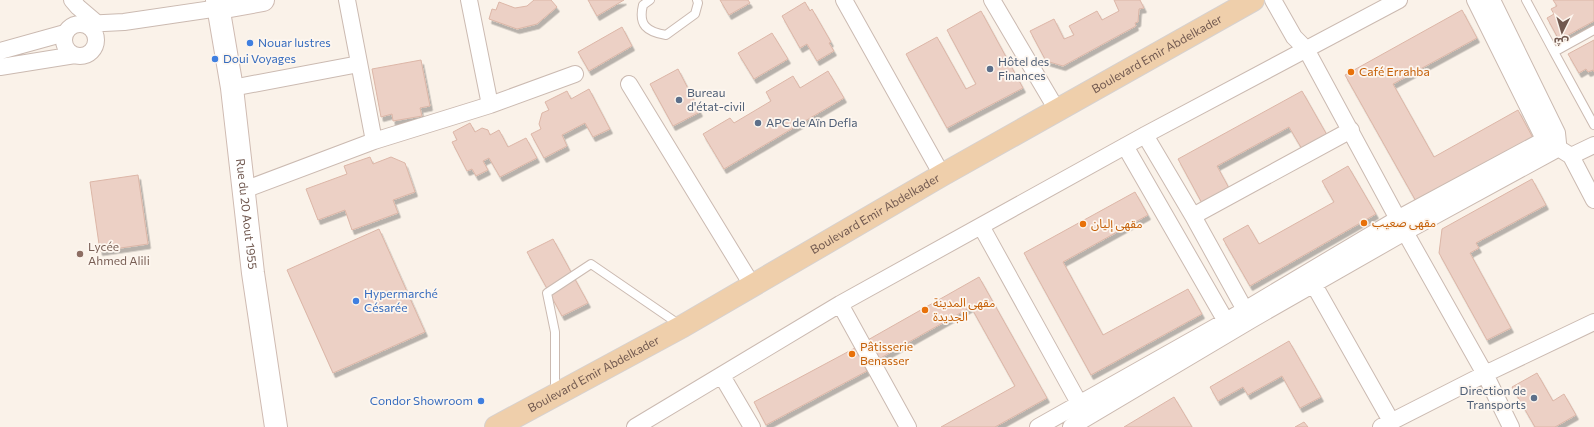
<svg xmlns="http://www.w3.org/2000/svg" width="1594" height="427" viewBox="0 0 1594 427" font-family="Commissioner,'Noto Sans Arabic',sans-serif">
<defs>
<filter id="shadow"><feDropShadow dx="2.5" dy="4.5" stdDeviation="0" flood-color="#0004"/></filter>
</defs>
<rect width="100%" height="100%" fill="#faf2e9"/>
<!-- building -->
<path fill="#ecd0c5" stroke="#dcb6a7" filter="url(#shadow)" d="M534 0H551L557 7 537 24 517 29 489 19 492 9 496 10 499 2 515 8 527 6Z
M588 0H624L597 16Z
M720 0H748L750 3 729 15Z
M1114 0H1140L1144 8 1139 9 1138 22 1135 23 1136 26 1063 66 1046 61 1030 31 1054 19 1064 39 1074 35 1069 26 1097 11 1102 20 1119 11Z
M1553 0H1594V21L1559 40 1547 18 1554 14 1551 9 1557 6Z
M805 2 810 11 812 9 831 42 829 43 834 51 817 61 807 44 800 48 782 16Z
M1462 10 1477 38 1393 84 1434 157 1518 110 1533 138 1417 203 1345 75Z
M981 11 1023 88 947 128 906 54 937 37 966 89 976 84 947 30Z
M622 27 632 46 589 71 578 52Z
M772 33 788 59 754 79 738 53Z
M1594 40V72L1593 70 1588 72 1586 69 1579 73 1568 54Z
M421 60 430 106 420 108 422 116 393 121 392 114 381 117 372 69Z
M678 69 700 112 673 126 650 84Z
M828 71 844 98 724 169 703 134 730 118 734 123 771 101 766 92 793 76 800 88Z
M589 89 610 129 593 137 585 123 562 135 567 146 544 158 531 134 541 129 539 124 542 113 549 110 545 102 567 91 571 99Z
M1302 91 1327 135 1302 149 1289 127 1217 166 1230 190 1203 205 1178 159Z
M470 123 475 132 482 128 488 130 490 135 499 130 508 147 526 138 537 158 500 177 489 158 483 161 488 170 476 176 472 169 467 171 452 142 457 140 453 132Z
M370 157 373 164 391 157 405 163 415 192 393 200 398 213 352 230 345 210 318 220 306 189 347 174 344 166Z
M1348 166 1376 214 1250 286 1223 239 1248 225 1259 244 1334 202 1322 181Z
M138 175 148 244 100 251 90 182Z
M1532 179 1546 205 1476 243 1479 248 1470 253 1511 328 1487 340 1439 253 1442 229Z
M1135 192 1148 215 1063 262 1103 335 1188 289 1202 314 1091 375 1024 253Z
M379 229 425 332 333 373 287 270Z
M553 239 588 303 562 316 527 252Z
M979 277 1047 398 995 427H941L1015 386 971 307 877 360 866 341Z
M1289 341 1321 397 1300 408 1282 376 1248 395 1243 387 1218 401 1210 387Z
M855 348 867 371 766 425 754 402Z
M1537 373 1553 401 1564 394 1576 415 1555 427H1535L1512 387Z
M1174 397 1192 427H1124Z
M1304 422 1308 427H1295Z"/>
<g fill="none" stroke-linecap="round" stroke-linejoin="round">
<!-- lane casing -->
<g stroke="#cbbab1" stroke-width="10">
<path id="lane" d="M650 0 643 5C638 25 647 32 666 35L695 14 698 3 697 0
M1526 0 1554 52
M1594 30 1554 52 1594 125
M555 392V332L547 293 591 264 680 325"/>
</g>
<!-- street casing -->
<g stroke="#cbbab1" stroke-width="18">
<path id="street" d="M72 0 78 7 98 24
M347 0 374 141
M469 0 490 105
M844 0 942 175
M992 0 1057 110
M1273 0 1294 37 1306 49 1405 232 1485 374 1511 427
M1475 0 1544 139 1571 156 1594 200
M1492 0 1557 133 1558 143
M64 40a16 16 0 1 1 32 0a16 16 0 1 1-32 0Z
M84 24 124 22 219 8
M0 51 65 33
M0 67 75 55
M629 84 752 285
M232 88 359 64
M1145 135 1193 216 1250 319
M1125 146 1231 330
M1571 156 1594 145
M244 190 374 141 490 105 575 74
M1193 216 1351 130
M981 226 1084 412
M1314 285 1391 421
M840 304 908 427
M722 376 752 427
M635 427 840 304 1145 135 1399 0
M1038 427 1226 321 1399 218 1557 133
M1071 427 1251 320 1405 232 1559 148
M1381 427 1485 374 1594 322"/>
</g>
<!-- secondary casing -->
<g stroke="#cfbbb2" stroke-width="24">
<g id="secondary">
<path id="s1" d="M217 0 232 88 253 273 276 427"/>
<path d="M219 8 263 0"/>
</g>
</g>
<!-- primary casing -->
<g stroke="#d7d1ce" stroke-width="24">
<g id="primary">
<path id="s2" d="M496 427 683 326 942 175 1253 0"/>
</g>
</g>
<!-- lane -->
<use href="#lane" stroke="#fff" stroke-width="8"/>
<!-- street -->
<use href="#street" stroke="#fff" stroke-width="16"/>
<!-- secondary -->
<use href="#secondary" stroke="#fff" stroke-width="22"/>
<!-- primary -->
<use href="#primary" stroke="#efcfab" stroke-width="22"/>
</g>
<!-- markers -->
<g fill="#3f7fe0" stroke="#fdf6ef" stroke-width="1.5">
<circle cx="250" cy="43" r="4"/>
<circle cx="215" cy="59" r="4"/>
<circle cx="356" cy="301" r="4"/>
<circle cx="481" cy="401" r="4"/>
</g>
<g fill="#5c6f8a" stroke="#fdf6ef" stroke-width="1.5">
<circle cx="990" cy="69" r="4"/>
<circle cx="679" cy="100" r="4"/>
<circle cx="758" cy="123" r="4"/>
<circle cx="1534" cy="398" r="4"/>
</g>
<g fill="#e8710a" stroke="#fdf6ef" stroke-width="1.5">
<circle cx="1351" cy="72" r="4"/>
<circle cx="1364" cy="223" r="4"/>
<circle cx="1083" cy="224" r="4"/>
<circle cx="925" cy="310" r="4"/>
<circle cx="852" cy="354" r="4"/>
</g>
<circle fill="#8d6e63" stroke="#fdf6ef" stroke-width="1.5" cx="80" cy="254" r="4"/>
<g text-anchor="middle" stroke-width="3.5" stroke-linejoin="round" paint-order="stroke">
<!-- shop labels -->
<g font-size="12" fill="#366cbe" stroke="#fdf6ef" text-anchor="start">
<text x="258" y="47">Nouar lustres</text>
<text x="223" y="63">Doui Voyages</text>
<text x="364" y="298">Hypermarché<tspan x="364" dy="14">Césarée</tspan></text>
<text x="473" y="405" text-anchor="end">Condor Showroom</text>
</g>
<!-- street labels -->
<g font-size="12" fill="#715950" stroke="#fdf6ef">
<text dy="4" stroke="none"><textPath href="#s2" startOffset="759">Boulevard Emir Abdelkader</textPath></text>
<text dy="4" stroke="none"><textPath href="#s1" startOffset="216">Rue du 20 Aout 1955</textPath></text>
<text dy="4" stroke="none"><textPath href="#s2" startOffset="435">Boulevard Emir Abdelkader</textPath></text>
<text dy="4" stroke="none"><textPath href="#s2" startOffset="111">Boulevard Emir Abdelkader</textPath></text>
</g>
<!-- service labels -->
<g font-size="12" fill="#4e5e75" stroke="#fdf6ef" text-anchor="start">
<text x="998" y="66">Hôtel des<tspan x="998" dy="14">Finances</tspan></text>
<text x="687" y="97">Bureau<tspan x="687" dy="14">d'état-civil</tspan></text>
<text x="766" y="127">APC de Aïn Defla</text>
<text x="1526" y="395" text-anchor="end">Direction de<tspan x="1526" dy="14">Transports</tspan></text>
</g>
<!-- food labels -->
<g font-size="12" fill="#c56008" stroke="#fdf6ef" text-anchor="start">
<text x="1359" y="76">Café Errahba</text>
<text x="1372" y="227">مقهى صعيب</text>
<text x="1091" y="228">مقهى إليان</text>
<text x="933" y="307">مقهى المدينة<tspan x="933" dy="14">الجديدة</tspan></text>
<text x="860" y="351">Pâtisserie<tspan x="860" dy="14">Benasser</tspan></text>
</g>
<!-- education labels -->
<g font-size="12" fill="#785e54" stroke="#fdf6ef" text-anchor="start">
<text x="88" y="251">Lycée<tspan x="88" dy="14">Ahmed Alili</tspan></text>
</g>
</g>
<!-- north arrow -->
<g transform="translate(1562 32) rotate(185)" stroke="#fdf6ef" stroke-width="3" paint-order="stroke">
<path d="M0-3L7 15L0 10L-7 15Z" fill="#715950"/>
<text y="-6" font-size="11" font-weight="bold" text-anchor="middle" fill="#715950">ش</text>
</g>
</svg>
